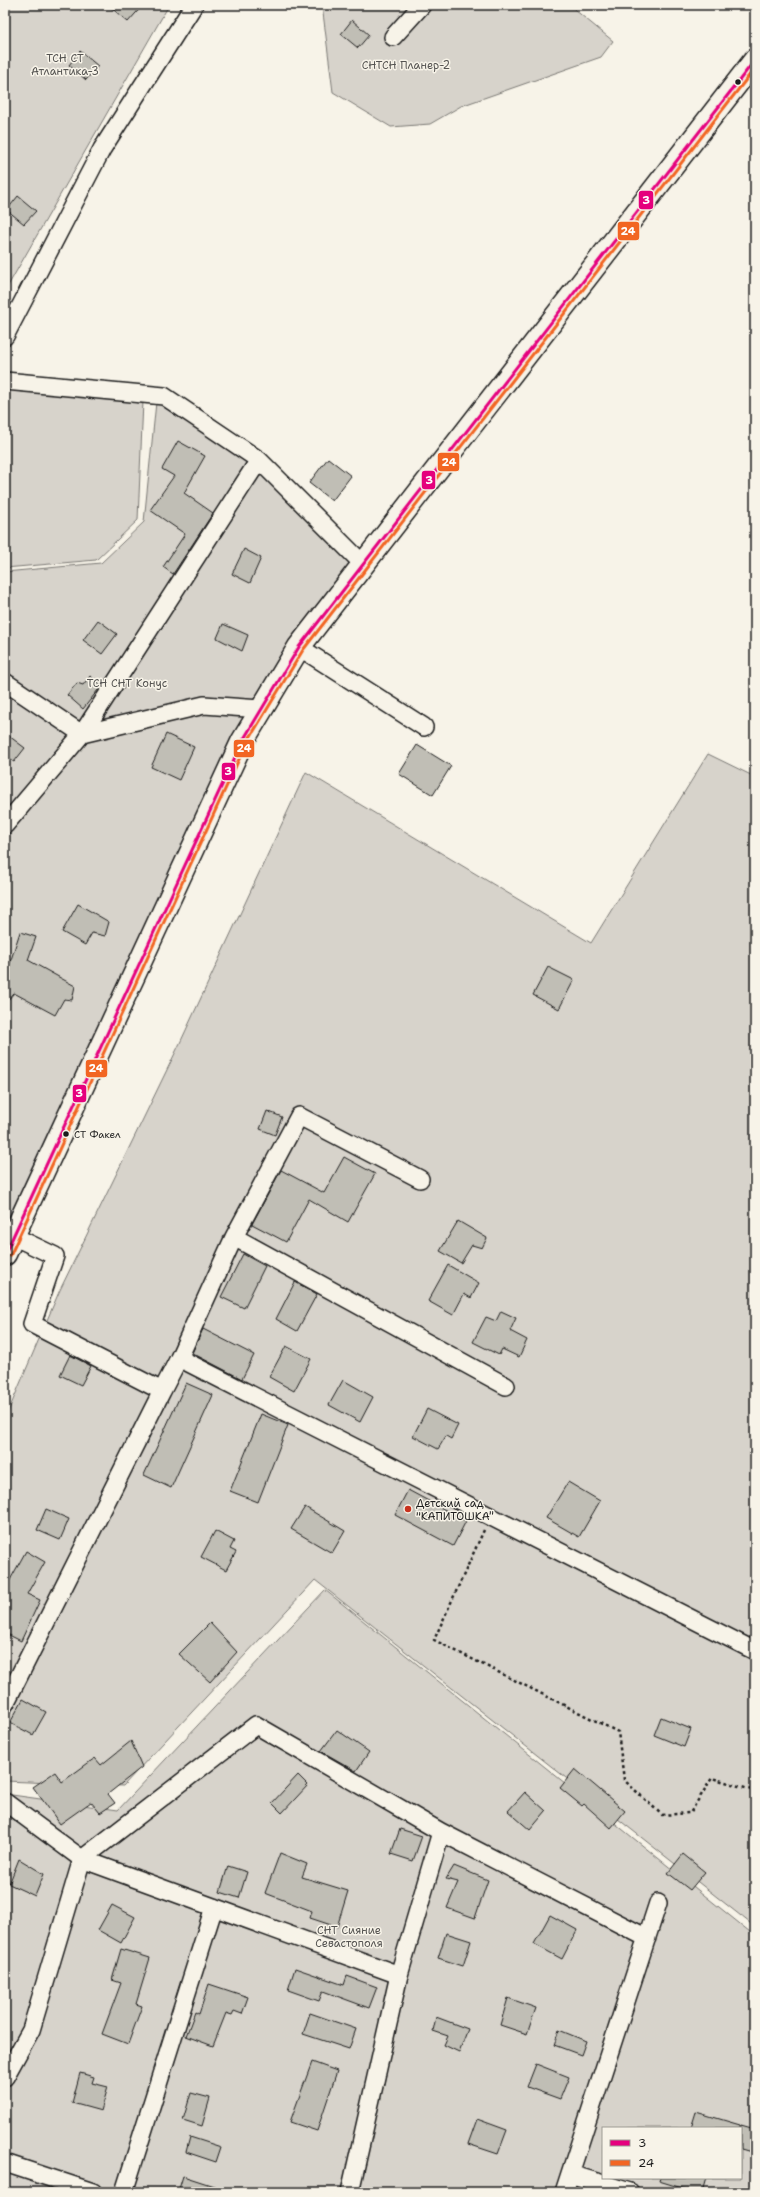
<svg xmlns="http://www.w3.org/2000/svg" width="760" height="2197" viewBox="0 0 760 2197" font-family="'Shantell Sans',sans-serif">
<rect width="100%" height="100%" fill="#f7f3e8"/>
<filter id="ink" filterUnits="userSpaceOnUse"><feTurbulence type="fractalNoise" baseFrequency=".025" numOctaves="2"/><feDisplacementMap in="SourceGraphic" scale="8" xChannelSelector="R" yChannelSelector="G"/><feConvolveMatrix kernelMatrix="1 2 1 2 8 2 1 2 1" color-interpolation-filters="sRGB"/></filter>
<g filter="url(#ink)">
<!-- green -->
<path fill="#d7d3cb" stroke="#7a7874" fill-rule="evenodd" d="M5 5H169L5 291Z
M322 5H569L613 41 601 57 461 106 430 124 391 127 333 92Z
M5 383 143 401 138 520 96 560 5 568Z
M156 402 262 470 355 566 293 641 10 1224 5 1218V572L101 563 144 522Z
M708 754 755 777V1927L315 1580 123 1786 5 1781V1419L59 1292 180 1043 306 772 591 943Z
M325 1590 755 1936V2192H5V1794L118 1810ZM603 2128H741V2178H603Z"/>
<!-- building -->
<path fill="#c0beb5" stroke="#1c1c1c" d="M108 5H143L128 22Z
M352 20 369 35 358 48 341 34Z
M80 51 98 66 86 80 69 65Z
M18 196 36 211 24 224 7 210Z
M178 441 205 456 184 493 213 513 173 574 163 567 185 534 150 510 174 476 162 469Z
M328 458 351 476 332 501 309 483Z
M244 549 261 558 250 583 232 574Z
M98 620 117 634 102 654 83 640Z
M223 624 248 635 242 651 217 638Z
M90 676 102 685 83 709 67 695 77 683 83 685Z
M5 733 25 748 14 762 5 756Z
M166 734 194 747 179 780 151 767Z
M417 745 451 766 433 795 399 774Z
M78 904 109 922 105 936 92 933 85 945 62 932Z
M20 932 36 937 28 960 75 986 72 1000 64 999 55 1015 14 993 5 1003V978Z
M548 967 574 980 559 1009 533 995Z
M267 1111 282 1117 275 1135 260 1129Z
M344 1157 375 1174 348 1222 309 1199 286 1242 252 1224 281 1170 324 1193Z
M458 1221 487 1238 482 1248 472 1245 461 1263 440 1251Z
M243 1254 265 1266 244 1308 221 1297Z
M448 1265 479 1283 471 1298 464 1294 453 1315 428 1301Z
M295 1282 317 1294 297 1331 276 1319Z
M501 1311 516 1318 510 1331 527 1340 519 1357 502 1349 499 1355 473 1342 486 1317 496 1321Z
M203 1329 254 1355 242 1379 192 1353Z
M286 1346 311 1359 294 1391 269 1377Z
M70 1355 91 1366 81 1385 60 1375Z
M343 1380 373 1397 360 1422 329 1405Z
M186 1383 213 1395 171 1488 144 1475Z
M427 1409 458 1425 451 1439 446 1436 438 1449 413 1436Z
M261 1414 288 1425 258 1502 230 1491Z
M568 1482 600 1501 579 1537 546 1518Z
M408 1490 466 1521 453 1546 395 1515Z
M305 1507 345 1531 332 1553 291 1529Z
M46 1509 69 1519 60 1540 37 1530Z
M215 1531 234 1541 230 1549 236 1552 226 1570 201 1557Z
M26 1551 45 1562 27 1594 40 1600 21 1641 5 1633V1589Z
M210 1623 237 1652 210 1682 179 1654Z
M23 1699 46 1712 33 1735 10 1723Z
M661 1717 691 1729 684 1747 654 1735Z
M337 1730 369 1752 356 1771 321 1751Z
M131 1741 142 1767 108 1794 115 1803 100 1813 91 1802 60 1824 33 1787 55 1772 62 1782 95 1758 101 1765Z
M575 1769 625 1811 611 1828 584 1804 582 1806 560 1788Z
M298 1775 308 1785 282 1813 272 1803Z
M525 1792 546 1811 530 1830 508 1811Z
M400 1829 422 1836 413 1861 391 1854Z
M280 1853 307 1864 302 1877 348 1891 337 1927 310 1918 312 1911 265 1893Z
M683 1854 705 1872 690 1890 668 1873Z
M19 1859 44 1874 35 1896 9 1884Z
M228 1866 247 1872 239 1898 220 1892Z
M454 1866 488 1880 475 1918 447 1908 458 1882 446 1879Z
M112 1905 135 1917 121 1943 98 1930Z
M550 1915 577 1930 562 1959 534 1944Z
M446 1933 471 1941 463 1966 438 1958Z
M121 1949 150 1958 136 2004 142 2006 128 2044 102 2034 121 1983 112 1980Z
M295 1968 344 1985 347 1976 377 1987 369 2008 323 1991 319 2001 288 1990Z
M209 1984 248 1997 242 2014 234 2011 232 2015 226 2013 213 2046 186 2036 195 2012 199 2014Z
M508 1998 536 2008 527 2034 500 2025Z
M310 2013 356 2029 349 2049 303 2034Z
M436 2017 468 2029 459 2052 444 2045 448 2036 433 2031Z
M559 2030 586 2041 581 2055 554 2045Z
M312 2062 337 2071 317 2131 290 2122Z
M536 2064 569 2077 560 2099 527 2087Z
M80 2073 94 2077 92 2083 108 2087 101 2111 72 2103Z
M191 2093 210 2098 202 2126 183 2120Z
M696 2112 740 2125V2128H691Z
M477 2119 507 2130 498 2154 468 2144Z
M741 2125 755 2129V2153L741 2149Z
M190 2137 221 2147 216 2162 186 2152Z
M183 2176 223 2189V2192H178Z
M660 2178H706L702 2192H695L659 2181Z"/>
<g fill="none" stroke-linecap="round" stroke-linejoin="round">
<!-- minor casing -->
<g stroke="#1c1c1c" stroke-width="20">
<path id="minor" d="M393 37 422 5
M5 336 102 149 194 5
M5 381 164 396 259 460 363 564
M299 647 424 727
M5 682 82 734 259 460
M5 825 82 734 204 705 261 709
M5 1229 13 1236 55 1256 32 1324 162 1391 179 1358 755 1651
M234 1237 299 1116 420 1179
M179 1358 234 1237 506 1386
M5 1704 162 1391
M5 1802 82 1859 399 1975 441 1832 256 1725 82 1859 31 2030 5 2077
M441 1832 647 1938
M5 2163 93 2192
M570 2174 630 2192
M124 2192 214 1907
M350 2192 399 1975
M564 2192 658 1903"/>
</g>
<!-- major casing -->
<g stroke="#1c1c1c" stroke-width="25">
<path id="major" d="M5 1254 242 742 299 647 755 60"/>
</g>
<!-- path -->
<path stroke="#1c1c1c" stroke-width="2.5" stroke-dasharray="3 3" stroke-linecap="butt" d="M484 1530 434 1640 618 1732 624 1780 662 1815 690 1813 712 1778 755 1791"/>
<!-- minor -->
<use href="#minor" stroke="#f7f3e8" stroke-width="17"/>
<!-- major -->
<use href="#major" stroke="#f7f3e8" stroke-width="22"/>
<!-- bus-1 casing -->
<g stroke="#f7f3e8" stroke-width="6">
<path id="bus-1" d="M5 1254 242 742 299 647 755 60"/>
</g>
<!-- bus-2 casing -->
<g stroke="#f7f3e8" stroke-width="6">
<path id="bus-2" d="M10 1256 246 744 303 650 755 68"/>
</g>
<!-- bus-1 -->
<use href="#bus-1" stroke="#e5007d" stroke-width="3"/>
<!-- bus-2 -->
<use href="#bus-2" stroke="#f26522" stroke-width="3"/>
</g>
</g>
<!-- markers -->
<g fill="#1c1c1c" stroke="#f7f3e8" stroke-width="1.5">
<circle cx="738" cy="82" r="3.5"/>
<circle cx="66" cy="1134" r="3.5"/>
</g>
<circle fill="#c8321e" stroke="#f7f3e8" stroke-width="1.5" cx="408" cy="1509" r="4"/>
<g text-anchor="middle" stroke-width="3" stroke-linejoin="round" paint-order="stroke">
<!-- bus labels -->
<g font-size="10" fill="#1c1c1c" stroke="#f7f3e8" text-anchor="start">
<text x="74" y="1138">СТ Факел</text>
</g>
<!-- park labels -->
<g font-size="11" fill="#545351" stroke="#f7f3e8">
<text x="65" y="62">ТСН СТ<tspan x="65" dy="13">Атлантика-3</tspan></text>
<text x="406" y="69">СНТСН Планер-2</text>
<text x="127" y="687">ТСН СНТ Конус</text>
<text x="349" y="1934">СНТ Сияние<tspan x="349" dy="13">Севастополя</tspan></text>
</g>
<!-- poi labels -->
<g font-size="11" fill="#1c1c1c" stroke="#f7f3e8" text-anchor="start">
<text x="416" y="1507">Детский сад<tspan x="416" dy="13">"КАПИТОШКА"</tspan></text>
</g>
</g>
<g stroke="#f7f3e8" stroke-width="1.5">
<rect x="638" y="190" width="16" height="20" rx="4" fill="#e5007d"/>
<rect x="617" y="221" width="23" height="20" rx="4" fill="#f26522"/>
<rect x="437" y="452" width="23" height="20" rx="4" fill="#f26522"/>
<rect x="421" y="470" width="15" height="20" rx="4" fill="#e5007d"/>
<rect x="233" y="739" width="22" height="19" rx="4" fill="#f26522"/>
<rect x="221" y="762" width="15" height="19" rx="4" fill="#e5007d"/>
<rect x="85" y="1059" width="23" height="19" rx="4" fill="#f26522"/>
<rect x="72" y="1084" width="15" height="19" rx="4" fill="#e5007d"/>
</g>
<g font-size="11" text-anchor="middle" font-weight="bold" fill="#fff">
<text x="646" y="204">3</text>
<text x="628" y="235">24</text>
<text x="449" y="466">24</text>
<text x="429" y="484">3</text>
<text x="244" y="752">24</text>
<text x="228" y="775">3</text>
<text x="96" y="1072">24</text>
<text x="79" y="1097">3</text>
</g>
<!-- margin -->
<rect width="760" height="2197" fill="none" stroke="#f7f3e8" stroke-width="20"/>
<rect x="10" y="10" width="740" height="2177" fill="none" stroke="#1c1c1c" stroke-width="1.5" filter="url(#ink)"/>
<!-- legend -->
<rect x="602" y="2127" width="140" height="52" fill="#f7f3e8" stroke="#9f9d96"/>
<rect x="610" y="2140" width="20" height="6" fill="#e5007d" stroke="#9f9d96"/>
<text x="638" y="2147" font-size="12" fill="#1c1c1c">3</text>
<rect x="610" y="2160" width="20" height="6" fill="#f26522" stroke="#9f9d96"/>
<text x="638" y="2167" font-size="12" fill="#1c1c1c">24</text>
</svg>
